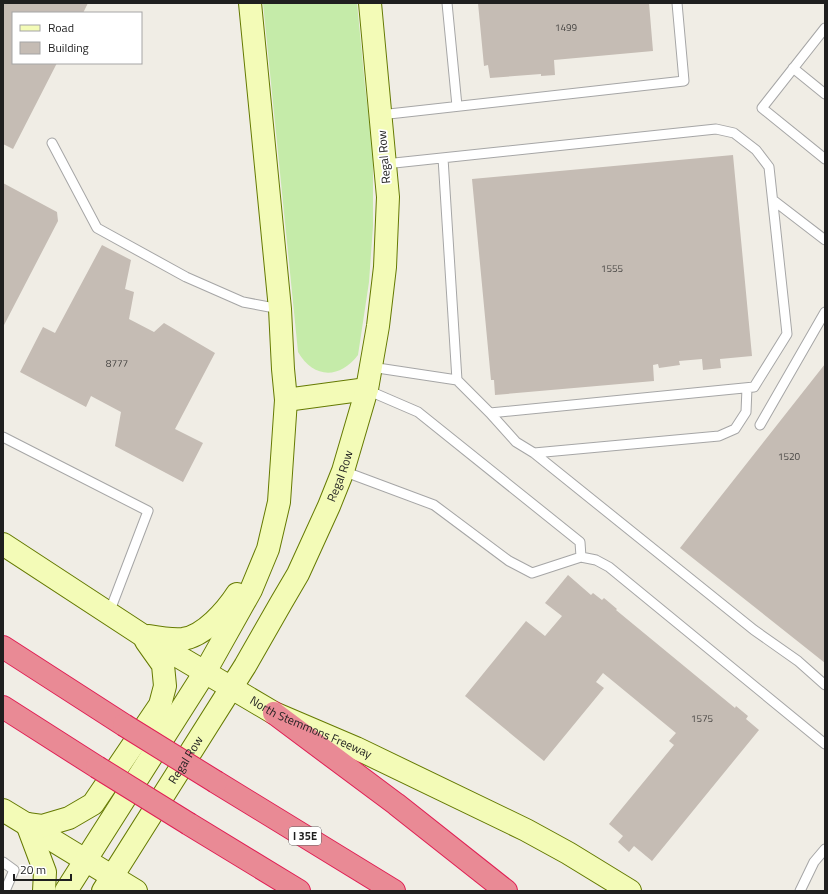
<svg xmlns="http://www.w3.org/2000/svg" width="828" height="894" viewBox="0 0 828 894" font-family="'Titillium Web',sans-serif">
<rect width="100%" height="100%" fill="#f0ede5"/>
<!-- grass -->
<path fill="#c5eba9" d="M263 3H357L365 86 373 152V226L369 282 358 355C339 380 313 378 298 352Z"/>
<!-- building -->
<path fill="#c5bcb4" d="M3 3H88L83 13H13V63H57L13 149 3 144Z
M478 3H649L653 51 554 60 555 75 541 76V74L490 78 488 65 484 66Z
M733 155 752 356 720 359 721 368 703 370 702 359 679 361 680 365 659 368 658 364 653 365 654 381 495 395 494 380H491L472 179Z
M3 183 57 212 58 221 3 327Z
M102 245 131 260 125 289 134 292 129 319 154 332 164 323 215 353 175 429 203 443 183 482 115 446 121 412 91 396 86 407 20 372 43 327 55 333Z
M825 364V663L680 548Z
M568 575 591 595 593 593 602 600 604 598 617 609 616 610 735 708 736 706 748 716 746 719 759 730 652 861 634 846 629 852 618 842 623 836 609 824 674 745 669 741 676 733 603 673 596 682 604 688 544 761 465 696 526 621 545 636 562 616 545 603Z"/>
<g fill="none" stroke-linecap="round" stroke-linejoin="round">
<!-- lane casing -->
<g stroke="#a6a6a6" stroke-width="11">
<path id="lane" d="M447 3 457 106
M825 28 762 108 825 159
M793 68 825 94
M380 115 684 81 677 3
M52 143 97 228 186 277 243 302 280 309
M443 158 457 380
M773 200 825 240
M371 367 457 380 490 413 754 387 787 334 769 167 756 150 734 133 716 129 385 164
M367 390 418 412 580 542 581 557
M490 413 516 442 534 453 719 436 735 429 746 412 747 388
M760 425 825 312
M3 437 148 511 109 613
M534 453 754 630 798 661 825 685
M343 471 434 505 509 561 532 573 581 557 596 560 609 567 825 744
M3 862 14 870 5 891
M800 891 814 862 825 849"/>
</g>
<!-- secondary casing -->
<g stroke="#657a02" stroke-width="24">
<g id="secondary">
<path d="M286 400 367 389"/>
<path id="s1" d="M3 544 142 635 274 713 356 748 526 830 568 853 630 891"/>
<path d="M149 636C160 638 171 640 183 639 204 636 226 611 237 594"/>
<path d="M3 810 136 891"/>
<path d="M27 824 42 826 69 818 93 804 160 705 165 686 163 665 146 641"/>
<path d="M27 824 45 872 44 891"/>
<path d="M66 891 205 672 251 590 268 549 279 502 286 400 283 369 280 309 250 3"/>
<path id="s2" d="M103 891 245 666 281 603 298 574 329 506 343 471 367 389 378 326 385 267 388 197 370 3"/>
</g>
</g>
<!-- highway casing -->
<g stroke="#e01f54" stroke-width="24">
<path id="highway" d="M3 647 124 725
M3 707 97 767
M274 713 396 804 506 891
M216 782 394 891
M189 824 299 891"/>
</g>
<!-- lane -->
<use href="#lane" stroke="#fff" stroke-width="9"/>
<!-- secondary -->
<use href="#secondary" stroke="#f3fbb7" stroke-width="22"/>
<!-- highway -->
<use href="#highway" stroke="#e98a95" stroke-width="22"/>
<!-- highway-bridge casing -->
<g stroke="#e01f54" stroke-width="24" stroke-linecap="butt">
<path id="highway-bridge" d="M124 725 216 782
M97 767 189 824"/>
</g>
<!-- highway-bridge -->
<use href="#highway-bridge" stroke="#e98a95" stroke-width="22"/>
</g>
<g text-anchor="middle" stroke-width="3.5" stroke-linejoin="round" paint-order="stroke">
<!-- number labels -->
<g font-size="10" fill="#484644">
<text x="566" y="31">1499</text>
<text x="612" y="272">1555</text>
<text x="117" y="367">8777</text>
<text x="789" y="460">1520</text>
<text x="702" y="722">1575</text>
</g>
<!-- shield labels -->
<rect fill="#fff" stroke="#626262" stroke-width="1" x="289" y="827" width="32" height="18" rx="3"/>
<g font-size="11" font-weight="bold" fill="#1f1f1f">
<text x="305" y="840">I 35E</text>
</g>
<!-- street labels -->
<g font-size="12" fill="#1f1f1f" stroke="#fff">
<text transform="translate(384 157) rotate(-95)" y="4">Regal Row</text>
<text dy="4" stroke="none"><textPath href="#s2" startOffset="479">Regal Row</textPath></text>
<text dy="4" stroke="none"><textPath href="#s1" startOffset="359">North Stemmons Freeway</textPath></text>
<text dy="4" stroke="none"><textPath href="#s2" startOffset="155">Regal Row</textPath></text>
</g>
</g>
<!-- border -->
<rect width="828" height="894" fill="none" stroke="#1f1f1f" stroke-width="8"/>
<!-- legend -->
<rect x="12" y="12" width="130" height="52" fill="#ffffff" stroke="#a5a5a5"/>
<rect x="20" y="25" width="20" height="6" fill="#f3fbb7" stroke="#a5a5a5"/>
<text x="48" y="32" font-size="12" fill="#1f1f1f">Road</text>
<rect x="20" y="42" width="20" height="12" fill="#c5bcb4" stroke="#a5a5a5"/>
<text x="48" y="52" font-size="12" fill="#1f1f1f">Building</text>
<!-- scale -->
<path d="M14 874v6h57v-6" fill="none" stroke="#1f1f1f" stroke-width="2"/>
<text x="20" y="874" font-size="12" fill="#1f1f1f" stroke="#ffffff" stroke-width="3" paint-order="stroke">20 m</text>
</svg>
